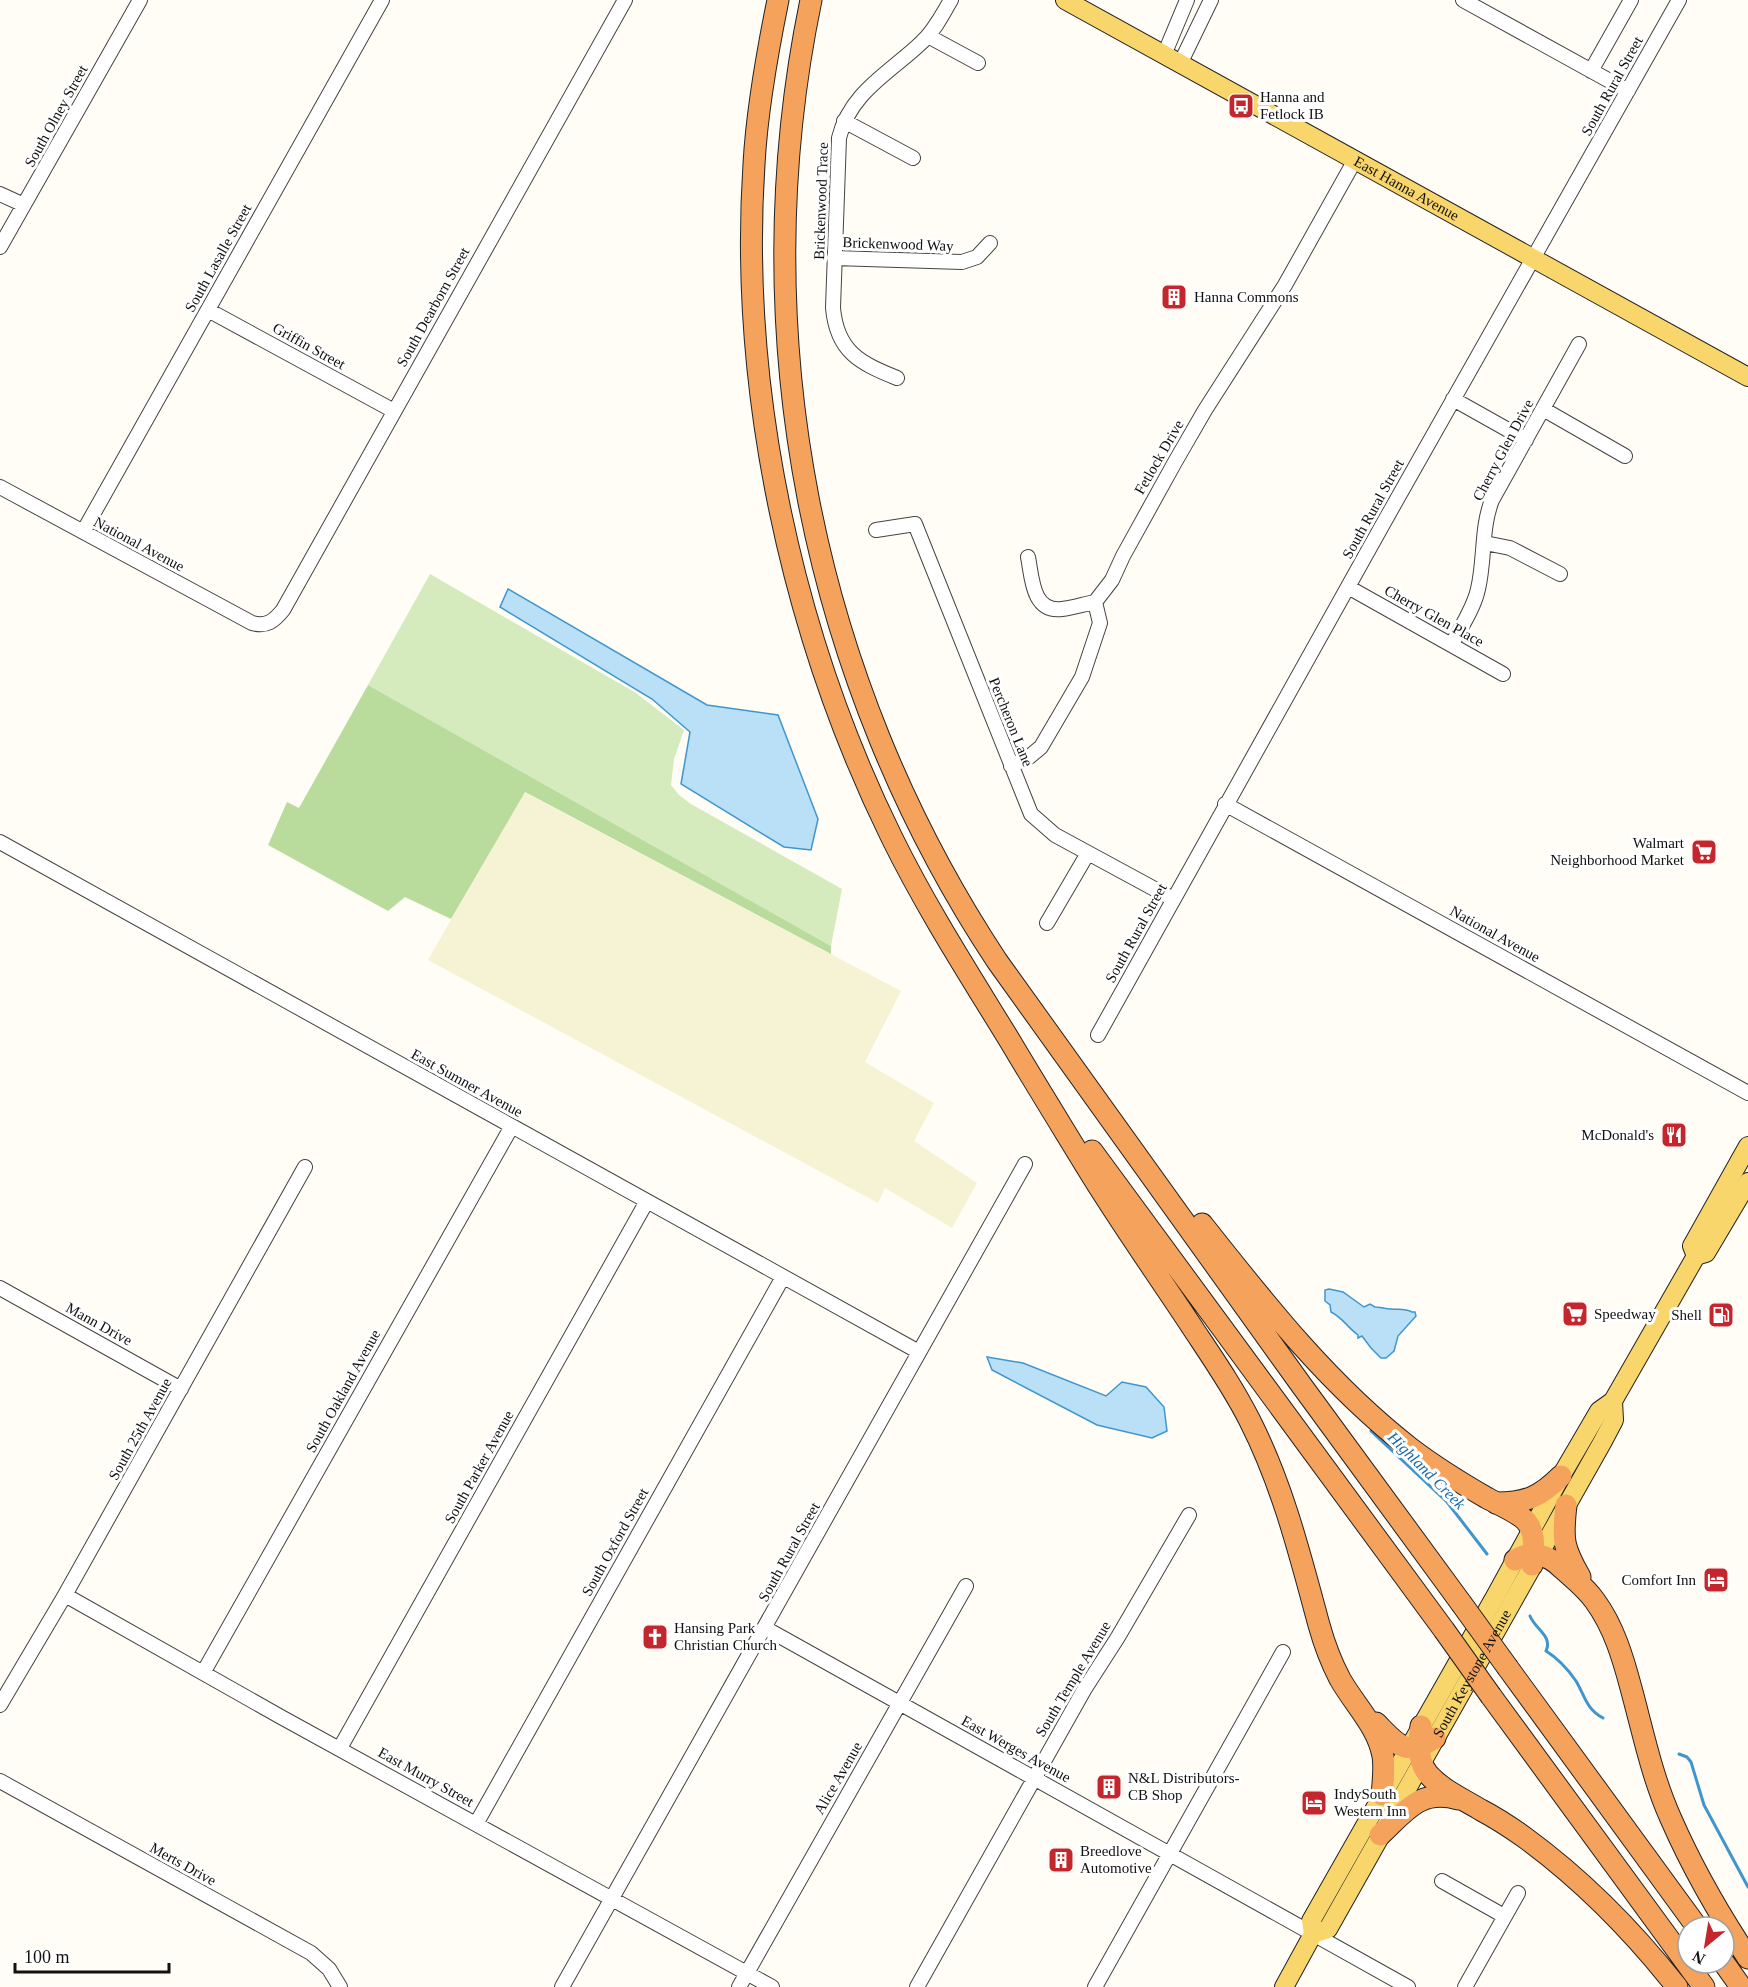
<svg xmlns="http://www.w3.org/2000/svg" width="1748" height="1987" viewBox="0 0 1748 1987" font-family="Georgia,serif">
<rect width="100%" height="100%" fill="#fffdf5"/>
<!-- farmland -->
<path fill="#f6f3d4" d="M524 792 901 991 865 1062 934 1103 914 1141 977 1183 952 1228 885 1188 878 1203 428 960Z"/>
<!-- green -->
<path fill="#d5ebbd" d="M430 574 636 693 684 730 674 759 671 785 679 795 691 804 842 889 831 946 368 685Z"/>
<!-- forest -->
<path fill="#b9dc9c" d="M368 685 831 946V954L525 792 451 919 405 897 388 911 268 845 287 802 299 808Z"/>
<!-- water -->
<path fill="#b9e0f7" stroke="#3f96cf" stroke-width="1.5" d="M508 589 707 705 778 715 818 819 811 850 784 847 681 784 690 732 652 699 500 607Z
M1329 1289 1343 1292 1364 1307 1370 1304 1375 1307C1381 1307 1385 1309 1391 1309 1399 1310 1404 1308 1412 1312H1415L1416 1316 1398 1336 1394 1351 1386 1358H1381L1371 1348 1362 1336 1358 1338V1335C1347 1327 1343 1318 1331 1312L1330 1305 1325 1301V1290Z
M987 1357 1023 1363 1106 1396 1122 1382 1146 1387 1164 1407 1167 1431 1152 1438 1097 1425 992 1370Z"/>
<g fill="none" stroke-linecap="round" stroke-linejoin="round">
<!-- stream -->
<path stroke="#3f96cf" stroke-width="3" d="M1371 1431 1447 1502 1487 1554
M1530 1616C1535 1629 1553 1636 1546 1651 1559 1659 1567 1668 1576 1681 1585 1696 1586 1709 1603 1718
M1679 1754 1687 1757 1691 1762 1704 1805 1748 1887"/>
<!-- minor casing -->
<g stroke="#444" stroke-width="16">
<path id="minor" d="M1463 0 1628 91
M928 36 978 63
M1164 55 1187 0
M1180 64 1211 0
M1591 71 1631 0
M844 121 913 158
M0 194 24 205
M0 247 140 0
M834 258 962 262 977 257 990 243
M208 310 394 411
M897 378C860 363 837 352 833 308L839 138C850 92 891 72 922 42 935 30 942 15 951 0
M1453 399 1526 440
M1543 409 1625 456
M0 487 252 623C267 627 274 621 283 610L625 0
M876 530 915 524 1031 814 1055 835 1173 899
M83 532 382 0
M1485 543 1510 548 1560 574
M1028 557C1032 577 1032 613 1062 609 1073 608 1084 604 1095 602
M1348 587 1503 674
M1452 644C1461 627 1474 608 1478 589 1485 560 1481 528 1492 500L1579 344
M1011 766 1029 757 1041 747 1082 677 1100 623 1095 602 1112 580 1123 556 1175 462 1205 410 1285 285 1355 160
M1225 804 1748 1093
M0 842 919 1352
M1047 923 1088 853
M1098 1035 1383 524 1679 0
M0 1288 181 1389
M65 1595 281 1717 772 1987
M765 1628 1408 1987
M203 1673 512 1126
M0 1705 65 1595 305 1167
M340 1748 647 1201
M0 1781 311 1953 329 1969 340 1987
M476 1824 783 1277
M1442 1881 1504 1916
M562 1987 1025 1164
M739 1987 966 1586
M917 1987 1084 1690 1118 1637 1189 1515
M1095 1987 1283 1652
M1465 1987 1518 1893"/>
</g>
<!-- major casing -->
<g stroke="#222" stroke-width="20">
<g id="major">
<path id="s1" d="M1065 0 1748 377"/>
<path d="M1696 1256 1692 1246 1748 1146"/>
<path id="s2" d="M1313 1934 1328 1929 1603 1441 1614 1420 1613 1401"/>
<path d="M1284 1987 1313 1934 1311 1921 1496 1595 1561 1476 1599 1411 1613 1401 1696 1256 1706 1253 1748 1182"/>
</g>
</g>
<!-- highway casing -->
<g stroke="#222" stroke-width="23">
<path id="highway" d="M778 0C767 54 757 109 754 164 739 390 792 635 892 838 927 909 969 974 1010 1041 1035 1083 1061 1125 1086 1166 1120 1222 1158 1275 1194 1330 1214 1360 1234 1389 1250 1421 1283 1486 1300 1555 1319 1625 1324 1643 1331 1662 1340 1679 1354 1704 1378 1727 1383 1756 1385 1769 1383 1782 1382 1795
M811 0C742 331 811 680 997 961L1302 1386 1461 1603
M1092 1151 1444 1630
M1202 1224C1266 1305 1329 1385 1410 1448 1435 1467 1461 1483 1487 1498 1498 1504 1519 1513 1526 1521 1537 1534 1533 1551 1532 1565
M1496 1503C1526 1503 1540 1497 1561 1476
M1566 1505C1562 1540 1563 1547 1580 1577
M1515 1560C1532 1549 1549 1555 1563 1569 1574 1579 1586 1588 1595 1601 1614 1627 1623 1658 1631 1688 1643 1732 1652 1777 1671 1819 1692 1867 1719 1914 1748 1958
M1508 1668 1697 1927
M1491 1696 1704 1987
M1376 1723C1397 1744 1405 1758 1435 1738
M1421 1726C1418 1742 1417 1761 1428 1774 1442 1790 1463 1799 1481 1810 1496 1818 1510 1827 1524 1837 1583 1880 1632 1930 1677 1987
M1380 1835C1405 1812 1420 1788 1458 1799
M1724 1963 1741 1987"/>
</g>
<!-- minor -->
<use href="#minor" stroke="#fff" stroke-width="14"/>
<!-- major -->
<use href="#major" stroke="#f9d66b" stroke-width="18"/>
<!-- highway -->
<use href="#highway" stroke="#f5a25d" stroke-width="21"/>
<!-- highway-bridge casing -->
<g stroke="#222" stroke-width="23" stroke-linecap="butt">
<path id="highway-bridge" d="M1461 1603 1508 1668
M1444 1630 1491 1696"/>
</g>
<!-- highway-bridge -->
<use href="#highway-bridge" stroke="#f5a25d" stroke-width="21"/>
</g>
<!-- icons -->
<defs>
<g id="bus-square" transform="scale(1.35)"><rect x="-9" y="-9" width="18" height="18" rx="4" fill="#c4262e" stroke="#fff"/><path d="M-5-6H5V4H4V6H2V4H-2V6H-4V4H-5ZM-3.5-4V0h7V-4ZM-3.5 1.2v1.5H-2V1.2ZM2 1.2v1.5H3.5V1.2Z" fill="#fff"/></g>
<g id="building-square" transform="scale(1.35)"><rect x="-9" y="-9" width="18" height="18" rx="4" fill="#c4262e" stroke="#fff"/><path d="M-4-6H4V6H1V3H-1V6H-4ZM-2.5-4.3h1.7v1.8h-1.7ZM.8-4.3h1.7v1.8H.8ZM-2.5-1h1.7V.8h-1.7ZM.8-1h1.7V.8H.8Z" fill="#fff"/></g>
<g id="supermarket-square" transform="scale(1.35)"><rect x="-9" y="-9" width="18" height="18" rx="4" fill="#c4262e" stroke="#fff"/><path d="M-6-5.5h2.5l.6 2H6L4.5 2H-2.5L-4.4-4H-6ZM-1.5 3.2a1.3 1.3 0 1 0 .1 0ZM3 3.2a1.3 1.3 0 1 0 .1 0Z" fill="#fff"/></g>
<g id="restaurant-square" transform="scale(1.35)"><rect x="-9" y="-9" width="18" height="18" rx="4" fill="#c4262e" stroke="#fff"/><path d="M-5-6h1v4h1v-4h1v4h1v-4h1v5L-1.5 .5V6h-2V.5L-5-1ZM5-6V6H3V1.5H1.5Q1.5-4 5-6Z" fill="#fff"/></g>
<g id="fuel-square" transform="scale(1.35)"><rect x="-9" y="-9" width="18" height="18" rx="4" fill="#c4262e" stroke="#fff"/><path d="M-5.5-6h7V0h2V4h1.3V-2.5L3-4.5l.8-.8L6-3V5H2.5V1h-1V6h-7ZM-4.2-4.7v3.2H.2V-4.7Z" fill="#fff"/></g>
<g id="hotel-square" transform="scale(1.35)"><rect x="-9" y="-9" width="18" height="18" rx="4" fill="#c4262e" stroke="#fff"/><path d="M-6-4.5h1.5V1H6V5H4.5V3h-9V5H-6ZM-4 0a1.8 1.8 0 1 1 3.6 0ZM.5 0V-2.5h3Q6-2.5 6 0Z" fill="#fff"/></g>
<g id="church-square" transform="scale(1.35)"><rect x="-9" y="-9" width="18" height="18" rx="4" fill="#c4262e" stroke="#fff"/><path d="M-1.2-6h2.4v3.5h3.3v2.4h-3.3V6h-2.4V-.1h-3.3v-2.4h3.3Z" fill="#fff"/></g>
</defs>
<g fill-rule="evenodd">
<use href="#bus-square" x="1241" y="106"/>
<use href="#building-square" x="1174" y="297"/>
<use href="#supermarket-square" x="1704" y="852"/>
<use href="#restaurant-square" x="1674" y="1135"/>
<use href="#supermarket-square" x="1575" y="1314"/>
<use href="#fuel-square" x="1721" y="1315"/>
<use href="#hotel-square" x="1716" y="1580"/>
<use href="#church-square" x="655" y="1637"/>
<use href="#building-square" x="1109" y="1787"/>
<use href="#hotel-square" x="1314" y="1803"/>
<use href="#building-square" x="1061" y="1860"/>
</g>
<g text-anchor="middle" stroke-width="6" stroke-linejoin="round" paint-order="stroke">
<!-- street labels -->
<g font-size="15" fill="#111" stroke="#fff">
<text transform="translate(1612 86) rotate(-61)" y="5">South Rural Street</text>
<text transform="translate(56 116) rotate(-61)" y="5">South Olney Street</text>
<text dy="5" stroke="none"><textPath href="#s1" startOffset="390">East Hanna Avenue</textPath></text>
<text transform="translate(821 201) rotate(-88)" y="5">Brickenwood Trace</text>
<text transform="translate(898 244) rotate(2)" y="5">Brickenwood Way</text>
<text transform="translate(218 258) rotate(-61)" y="5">South Lasalle Street</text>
<text transform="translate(433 307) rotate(-61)" y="5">South Dearborn Street</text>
<text transform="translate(309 346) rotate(29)" y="5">Griffin Street</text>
<text transform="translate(1503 450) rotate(-62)" y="5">Cherry Glen Drive</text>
<text transform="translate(1159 457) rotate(-60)" y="5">Fetlock Drive</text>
<text transform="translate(1373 509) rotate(-61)" y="5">South Rural Street</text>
<text transform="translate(139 544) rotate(28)" y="5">National Avenue</text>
<text transform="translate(1434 616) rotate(29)" y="5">Cherry Glen Place</text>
<text transform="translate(1011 722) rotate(68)" y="5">Percheron Lane</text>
<text transform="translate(1136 933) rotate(-61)" y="5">South Rural Street</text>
<text transform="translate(1495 934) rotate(29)" y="5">National Avenue</text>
<text transform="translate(467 1083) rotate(29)" y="5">East Sumner Avenue</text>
<text transform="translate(99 1324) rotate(29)" y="5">Mann Drive</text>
<text transform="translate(343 1391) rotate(-61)" y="5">South Oakland Avenue</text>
<text transform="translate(140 1429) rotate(-61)" y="5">South 25th Avenue</text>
<text transform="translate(479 1467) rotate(-61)" y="5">South Parker Avenue</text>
<text transform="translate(615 1542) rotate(-61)" y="5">South Oxford Street</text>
<text transform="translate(789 1552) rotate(-61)" y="5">South Rural Street</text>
<text dy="5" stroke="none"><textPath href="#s2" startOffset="309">South Keystone Avenue</textPath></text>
<text transform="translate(1073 1679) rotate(-59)" y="5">South Temple Avenue</text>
<text transform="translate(1016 1749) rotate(29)" y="5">East Werges Avenue</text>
<text transform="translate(426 1777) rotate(29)" y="5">East Murry Street</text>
<text transform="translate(838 1778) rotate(-60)" y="5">Alice Avenue</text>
<text transform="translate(183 1864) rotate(29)" y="5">Merts Drive</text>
</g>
<!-- poi labels -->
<g font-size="15" fill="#111" stroke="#fff" text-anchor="start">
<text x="1260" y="102">Hanna and<tspan x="1260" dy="17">Fetlock IB</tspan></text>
<text x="1194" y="302">Hanna Commons</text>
<text x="1684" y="848" text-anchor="end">Walmart<tspan x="1684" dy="17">Neighborhood Market</tspan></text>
<text x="1654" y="1140" text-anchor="end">McDonald's</text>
<text x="1594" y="1319">Speedway</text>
<text x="1702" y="1320" text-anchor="end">Shell</text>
<text x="1696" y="1585" text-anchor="end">Comfort Inn</text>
<text x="674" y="1633">Hansing Park<tspan x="674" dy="17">Christian Church</tspan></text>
<text x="1128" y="1783">N&amp;L Distributors-<tspan x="1128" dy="17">CB Shop</tspan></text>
<text x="1334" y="1799">IndySouth<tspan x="1334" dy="17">Western Inn</tspan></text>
<text x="1080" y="1856">Breedlove<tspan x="1080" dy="17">Automotive</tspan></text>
</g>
<!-- water labels -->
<g font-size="16" font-style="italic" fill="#1768a6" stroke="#fff">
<text transform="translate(1427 1470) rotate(45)" y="6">Highland Creek</text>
</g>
</g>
<!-- north arrow -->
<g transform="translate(1706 1945) rotate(210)"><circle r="28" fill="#ffffff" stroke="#a0a0a0" stroke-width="1.5"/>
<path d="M0-4.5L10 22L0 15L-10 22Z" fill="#c4262e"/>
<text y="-9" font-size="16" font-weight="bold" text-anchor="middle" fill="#111111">N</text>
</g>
<!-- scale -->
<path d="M15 1963v9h154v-9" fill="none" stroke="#111111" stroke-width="3"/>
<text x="24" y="1963" font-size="18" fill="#111111" stroke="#ffffff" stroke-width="4.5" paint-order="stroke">100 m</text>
</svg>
